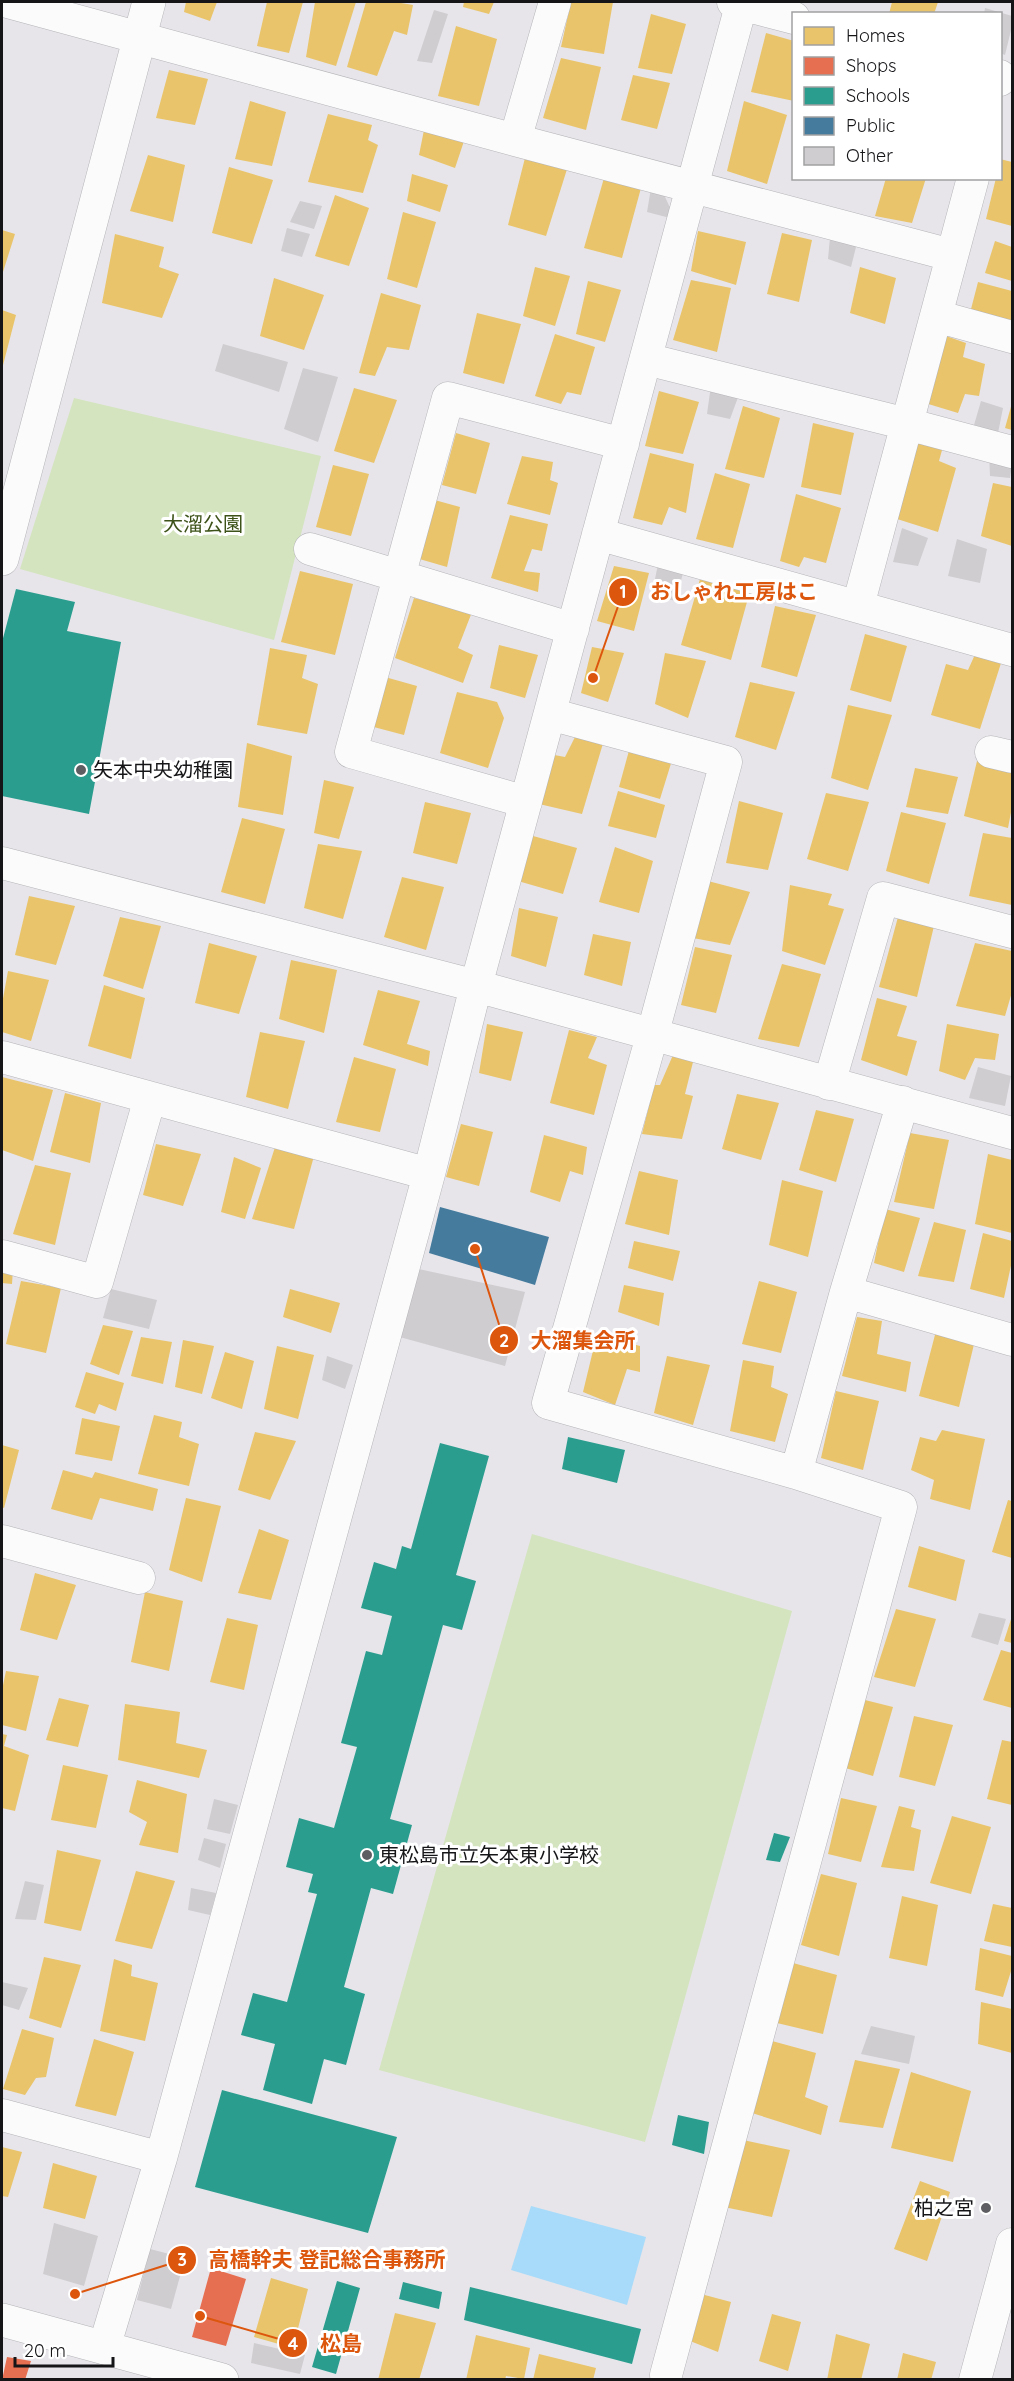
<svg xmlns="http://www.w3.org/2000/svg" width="1014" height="2381" viewBox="0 0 1014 2381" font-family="Quicksand,'Noto Sans JP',sans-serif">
<rect width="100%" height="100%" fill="#e7e5ea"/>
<!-- green -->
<path fill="#d4e4bf" d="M74 398 321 456 274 640 20 569Z
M532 1534 792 1611 645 2142 379 2070Z"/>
<!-- water -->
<path fill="#a8dbf9" d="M531 2206 646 2237 627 2305 511 2270Z"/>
<!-- homes -->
<path fill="#e9c46a" d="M186 2H217L210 21 184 12Z
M267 2H303L289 53 257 46Z
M315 2H356L336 66 306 57Z
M366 2H395L413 5 407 35 394 31 377 76 347 67Z
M464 2H494L489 14 463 7Z
M571 2H613L604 54 561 47Z
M892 2H938L934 14H889Z
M651 14 686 24 672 74 638 68Z
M456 26 497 39 479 106 438 96Z
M766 33 794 41V101L751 92Z
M561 58 601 67 586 130 543 118Z
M169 70 208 79 195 125 156 118Z
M633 75 670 83 657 129 621 120Z
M250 101 286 112 272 166 235 159Z
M744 101 787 115 767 184 727 171Z
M328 114 372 125 368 140 378 145 363 193 308 182Z
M424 130 464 141 455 168 419 155Z
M526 154 568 166 546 236 508 225Z
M148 155 185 165 173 222 130 211Z
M1000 159 1012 162V226L986 219 996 178H1000Z
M229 167 273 180 252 244 212 233Z
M412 174 448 185 440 212 407 201Z
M604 178 641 188 622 258 584 248Z
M886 178H926L912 223 875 216Z
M335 195 369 208 349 266 315 256Z
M403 212 436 222 417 288 387 279Z
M2 230 15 234 2 275Z
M698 231 746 242 736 285 691 271Z
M782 233 812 240 799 302 767 294Z
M115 234 164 247 159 267 179 274 162 318 102 303Z
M995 241 1012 247V281L985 273Z
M535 267 570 276 555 326 523 316Z
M860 267 896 278 885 324 850 313Z
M274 278 324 295 304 350 260 336Z
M691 280 731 288 717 352 673 340Z
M588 281 621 290 605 342 576 334Z
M978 282 1012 291 1011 324 970 313Z
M381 293 421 305 409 350 387 347 375 376 359 373Z
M2 310 16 315 2 369Z
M477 313 521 324 504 384 463 373Z
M555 334 595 347 581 395 567 392 561 404 535 396Z
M946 336 966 343 963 357 985 364 979 396 965 394 958 413 925 403Z
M354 388 397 400 374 463 334 451Z
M659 391 699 402 683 454 645 446Z
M1012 403V430L1005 428Z
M743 406 780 418 764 478 725 469Z
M813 423 854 433 841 495 801 487Z
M456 433 490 443 476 494 442 485Z
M915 436 944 443 939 461 956 468 938 532 894 518Z
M650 453 694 464 686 513 669 507 662 525 633 518Z
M522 456 553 462 550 480 558 483 550 515 507 504Z
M333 465 369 474 351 536 316 527Z
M715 473 750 484 733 548 696 539Z
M993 483 1012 487V546L981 536Z
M796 494 841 508 826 563 804 557 799 567 780 561Z
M431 499 460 507 447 567 416 558Z
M510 515 548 524 542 551 532 549 524 571 540 573 538 592 491 578Z
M614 566 649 573 634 631 597 621Z
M300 571 353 584 335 655 281 642Z
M700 579 750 591 731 660 681 645Z
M414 598 472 612 458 648 473 655 463 683 395 658Z
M775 606 816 615 797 677 761 667Z
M865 634 907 646 891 702 850 690Z
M499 645 538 655 525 698 490 688Z
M592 647 624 653 608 702 581 693Z
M270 648 307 655 302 678 318 684 307 734 257 725Z
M977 650 1002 660 980 729 931 715 946 664 968 670Z
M665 653 706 661 688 718 655 704Z
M385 677 417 686 404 735 370 726Z
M750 682 795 692 776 750 735 737Z
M457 692 497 702 504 718 488 768 440 753Z
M848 705 892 715 868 790 831 778Z
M575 737 604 740 582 814 539 804 549 754 565 757Z
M247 743 292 756 283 815 238 807Z
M630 747 673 757 660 799 619 787Z
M977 761 1012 768V807L1008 828 964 816Z
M915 768 958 777 948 814 906 807Z
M324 780 354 787 339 839 314 833Z
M618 791 665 805 656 838 608 826Z
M826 793 869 802 848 871 807 859Z
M739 801 783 813 768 870 726 863Z
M425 802 471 813 457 864 413 853Z
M901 812 946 823 929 884 886 871Z
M242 818 285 829 265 904 221 892Z
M983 833 1012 838V905L969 896Z
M533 836 577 848 563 894 518 881Z
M318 844 362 851 343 919 304 908Z
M615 847 653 861 639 913 599 902Z
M402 877 444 887 426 950 384 937Z
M708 881 750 892 730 945 693 938Z
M790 885 832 894 828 905 844 909 825 965 782 951Z
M29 896 75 906 56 965 15 955Z
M519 908 558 917 546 967 511 956Z
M120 917 161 926 143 989 103 976Z
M898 917 934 926 917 997 879 987Z
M593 934 631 942 622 986 584 975Z
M209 943 257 956 239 1014 195 1003Z
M975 943 1012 951V992L1005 1016 956 1006Z
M695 947 732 955 716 1013 681 1005Z
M291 960 337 970 324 1033 279 1019Z
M782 964 821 974 799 1047 758 1039Z
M8 971 49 980 31 1041 2 1032V1004Z
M104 985 145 998 131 1059 88 1046Z
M378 990 420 1001 407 1044 430 1051 428 1066 363 1045Z
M877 998 907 1006 897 1036 917 1041 907 1076 861 1060Z
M487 1024 523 1032 511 1081 479 1073Z
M947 1024 999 1034 995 1060 975 1058 965 1080 939 1071Z
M569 1030 597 1037 588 1058 607 1065 594 1115 550 1103Z
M260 1032 305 1041 288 1109 246 1097Z
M673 1055 693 1062 685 1094 693 1096 682 1139 642 1134 654 1085H660Z
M354 1057 396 1069 380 1132 336 1122Z
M2 1077 53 1090 33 1161 2 1150Z
M65 1093 101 1103 90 1163 50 1152Z
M737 1094 779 1103 761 1160 722 1149Z
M816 1110 854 1119 836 1182 799 1170Z
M461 1124 493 1132 479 1186 446 1177Z
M910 1133 949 1140 934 1209 894 1202Z
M544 1135 587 1147 583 1175 570 1171 560 1202 530 1192Z
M156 1144 201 1154 183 1206 143 1195Z
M276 1144 314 1156 294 1229 252 1219Z
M988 1154 1012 1160V1233L975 1224Z
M234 1157 261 1168 245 1219 221 1212Z
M35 1165 71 1173 55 1245 13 1234Z
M639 1171 678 1180 669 1235 625 1224Z
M782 1180 823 1191 808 1257 769 1245Z
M885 1209 920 1218 904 1272 874 1263Z
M934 1222 966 1230 954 1282 918 1276Z
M983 1233 1012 1241V1261L1004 1298 970 1289Z
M634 1241 680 1251 673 1281 628 1268Z
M2 1267 13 1269 12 1284 2 1283Z
M21 1281 61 1288 46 1353 6 1344Z
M759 1281 797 1292 781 1353 742 1344Z
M624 1285 664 1293 659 1326 618 1312Z
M290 1289 340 1303 331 1333 283 1317Z
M857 1317 882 1321 877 1354 911 1362 906 1392 842 1376Z
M103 1325 133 1331 119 1375 90 1364Z
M936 1331 975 1340 959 1407 919 1396Z
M597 1334 640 1346V1372L627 1369 615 1405 583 1392Z
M141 1337 172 1342 163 1384 131 1376Z
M183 1340 214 1346 202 1394 175 1387Z
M277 1346 314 1355 298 1419 264 1409Z
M225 1352 254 1361 242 1409 211 1398Z
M667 1356 710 1365 693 1425 654 1413Z
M743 1360 774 1366 771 1387 788 1394 775 1442 730 1431Z
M86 1372 124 1383 116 1411 99 1404 95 1414 75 1407Z
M836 1391 879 1401 863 1470 821 1458Z
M154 1415 182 1422 179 1437 199 1444 189 1486 138 1474Z
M82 1418 120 1426 112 1461 75 1454Z
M942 1430 985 1439 970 1510 930 1499 934 1480 911 1470 920 1437 936 1441Z
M255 1432 296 1441 270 1500 238 1490Z
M2 1445 19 1450 4 1508 2 1507Z
M63 1470 92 1478 95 1472 158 1489 153 1511 100 1498 92 1520 51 1509Z
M186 1498 221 1506 202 1582 169 1570Z
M1008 1500 1012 1501V1558L992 1552Z
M259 1529 289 1540 271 1600 238 1593Z
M919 1546 965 1560 956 1601 908 1587Z
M35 1573 76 1585 57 1640 20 1630Z
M145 1592 183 1601 169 1671 131 1662Z
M896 1609 936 1619 915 1687 874 1677Z
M1012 1616V1643L1004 1641Z
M227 1618 258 1625 244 1690 210 1682Z
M1001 1650 1012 1653V1708L983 1700Z
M6 1671 39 1676 26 1731 2 1725V1690Z
M59 1698 89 1705 78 1747 46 1740Z
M861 1699 893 1707 873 1776 842 1767Z
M125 1704 180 1712 176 1743 207 1750 199 1778 118 1760Z
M914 1716 953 1725 935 1786 899 1777Z
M2 1734 7 1735 4 1746 29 1755 15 1811 2 1808Z
M1002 1740 1012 1742V1805L987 1799Z
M63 1765 108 1775 96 1828 51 1820Z
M137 1780 187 1794 178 1853 139 1845 147 1822 129 1812Z
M841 1798 877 1806 861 1862 828 1854Z
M899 1806 915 1810 911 1827 921 1830 914 1871 881 1867Z
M952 1816 991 1827 971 1894 930 1883Z
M57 1850 101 1860 81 1931 44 1923Z
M136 1871 175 1881 152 1949 115 1941Z
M821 1874 857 1883 839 1956 801 1945Z
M902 1896 938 1905 927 1966 889 1958Z
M993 1904 1012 1908V1947L984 1941Z
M980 1948 1012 1956V1968L1003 1997 975 1990Z
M44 1957 81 1965 61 2028 29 2018Z
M114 1959 132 1965 131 1976 158 1983 145 2041 100 2031Z
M793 1963 837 1975 823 2034 777 2023Z
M981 2002 1012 2009V2053L978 2044Z
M22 2029 54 2038 46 2077 36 2078 25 2095 3 2089Z
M94 2039 134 2052 116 2116 75 2106Z
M772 2041 816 2053 805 2097 828 2106 821 2135 752 2113Z
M855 2060 900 2069 883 2128 839 2122Z
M911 2072 971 2091 953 2162 891 2148Z
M743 2140 790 2150 772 2217 724 2207Z
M2 2147 22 2152 8 2197 2 2196Z
M53 2163 97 2176 85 2219 43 2208Z
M920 2181 950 2192 927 2261 894 2249Z
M271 2278 308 2289 293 2348 254 2337Z
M701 2294 731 2302 718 2352 690 2341Z
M395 2313 436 2323 419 2380H378Z
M772 2314 801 2322 788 2371 759 2361Z
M836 2334 870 2344 861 2380H827Z
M476 2335 530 2348 524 2379 506 2376 505 2380H466Z
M903 2353 936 2362 931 2380H897Z
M539 2354 596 2368 593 2380H533Z"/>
<!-- shops -->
<path fill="#e76f51" d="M211 2268 246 2279 226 2346 192 2337Z
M7 2357 31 2361 25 2380H2Z"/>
<!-- schools -->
<path fill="#2a9d8f" d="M16 589 75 602 67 631 121 642 89 814 2 796V642Z
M568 1437 625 1450 617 1483 562 1469Z
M440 1443 489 1456 456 1575 476 1581 462 1630 443 1625 390 1819 412 1825 393 1894 371 1888 344 1987 365 1994 346 2065 324 2059 312 2104 263 2090 275 2044 241 2035 253 1993 287 2002 317 1894 308 1892 313 1874 286 1867 299 1818 334 1828 357 1747 341 1743 366 1651 382 1655 392 1616 361 1608 374 1562 396 1569 402 1546 411 1549Z
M774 1833 790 1837 780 1862 766 1860Z
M222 2090 397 2137 368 2233 195 2187Z
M678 2115 709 2122 704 2154 672 2145Z
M337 2281 360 2288 336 2374 312 2367Z
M403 2282 442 2292 439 2309 399 2299Z
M470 2287 641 2329 632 2364 464 2320Z"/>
<!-- public -->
<path fill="#457b9d" d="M440 1207 549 1237 535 1285 429 1253Z"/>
<!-- building -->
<path fill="#d0cdd0" d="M985 8 1012 16V26L1005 55 1000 53V14H984Z
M434 10 448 14 432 63 417 61Z
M660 186 672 212 670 218 647 212 651 188Z
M300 201 322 206 314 229 290 222Z
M287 228 310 234 302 257 281 251Z
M830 237 857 243 851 267 828 259Z
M223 344 288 362 279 392 215 371Z
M303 368 338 377 318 442 284 429Z
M711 385 740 392 730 419 707 414Z
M981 401 1003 408 998 433 974 425Z
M989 453 1012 464 1010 478 990 476Z
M902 528 928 538 918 566 893 562Z
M957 539 987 549 980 583 948 576Z
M658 564 684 570 675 601 652 594Z
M978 1067 1011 1076 1005 1106 969 1098Z
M414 1268 525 1292 505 1366 396 1336Z
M111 1289 157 1300 149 1329 103 1318Z
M327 1356 353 1365 345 1389 322 1380Z
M979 1613 1006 1619 998 1645 971 1637Z
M214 1799 238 1805 230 1834 207 1829Z
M204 1838 226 1844 220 1868 198 1860Z
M25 1881 44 1885 36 1920 15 1919Z
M191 1888 216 1893 210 1915 188 1910Z
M2 1982 28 1988 19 2010 2 2005Z
M871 2026 915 2036 909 2064 861 2054Z
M54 2223 98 2236 84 2286 43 2274Z
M150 2249 185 2258 171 2309 137 2300Z
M254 2343 305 2355 300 2374 251 2363Z"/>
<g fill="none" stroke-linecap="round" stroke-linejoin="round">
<!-- minor casing -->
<g stroke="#b5b4b7" stroke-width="33">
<path id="minor" d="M8 2 515 140 951 255
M733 2 794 18
M1000 76V80
M515 140 555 2
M936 316 1012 337
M646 359 907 424 1012 452
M598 534 1012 650
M310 549 573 629
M858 606 973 178
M550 714 726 762 652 1036 548 1403 796 1473 901 1507 666 2375
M991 752 1012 757
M526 802 351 752 448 398 623 444
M2 863 476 986 1012 1133
M2 1057 429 1174
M829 1084 883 898 1012 932
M2 1256 97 1282 150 1098
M846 1292 1012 1340
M796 1473 846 1292 903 1102
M2 1541 139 1578
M2 2115 161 2158
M104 2348 161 2158 429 1174 476 986 742 2
M975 2380 1012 2244"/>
</g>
<!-- tertiary casing -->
<g stroke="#b5b4b7" stroke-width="34">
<path id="tertiary" d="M2 559 149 2
M2 2320 222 2380"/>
</g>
<!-- minor -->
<use href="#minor" stroke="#fbfbfc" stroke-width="32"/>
<!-- tertiary -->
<use href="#tertiary" stroke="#fbfbfc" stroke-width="33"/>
</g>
<!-- markers -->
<g fill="#5e5d61" stroke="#fff" stroke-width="2">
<circle cx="81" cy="770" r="6"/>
<circle cx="367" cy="1855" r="6"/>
<circle cx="986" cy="2208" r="6"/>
</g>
<g text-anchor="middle" stroke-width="6" stroke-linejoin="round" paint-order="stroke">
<!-- park labels -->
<g font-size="20" fill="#3d5218" stroke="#fff">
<text x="203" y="531">大溜公園</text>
</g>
<!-- poi labels -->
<g font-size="20" fill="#151417" stroke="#fff" text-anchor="start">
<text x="93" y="777">矢本中央幼稚園</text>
<text x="379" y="1862">東松島市立矢本東小学校</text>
<text x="974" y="2215" text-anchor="end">柏之宮</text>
</g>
</g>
<!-- callouts -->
<path fill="none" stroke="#dd560d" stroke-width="2" d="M593 678L623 592M475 1249L504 1340M75 2294L182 2260M200 2316L293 2343"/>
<g fill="#dd560d" stroke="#fff" stroke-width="2">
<circle cx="593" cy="678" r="6"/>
<circle cx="475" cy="1249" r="6"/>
<circle cx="75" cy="2294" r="6"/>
<circle cx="200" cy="2316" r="6"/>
<circle cx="623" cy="592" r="15"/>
<circle cx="504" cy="1340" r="15"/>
<circle cx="182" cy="2260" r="15"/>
<circle cx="293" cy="2343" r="15"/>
</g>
<g font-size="18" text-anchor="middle" font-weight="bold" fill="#fff">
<text x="623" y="598">1</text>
<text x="504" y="1347">2</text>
<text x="182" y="2266">3</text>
<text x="293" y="2350">4</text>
</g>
<g font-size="21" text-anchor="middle" font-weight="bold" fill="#dd560d" stroke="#fff" stroke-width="6" stroke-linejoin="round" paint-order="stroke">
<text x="734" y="599">おしゃれ工房はこ</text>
<text x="583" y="1348">大溜集会所</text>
<text x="327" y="2267">高橋幹夫 登記総合事務所</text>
<text x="341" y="2351">松島</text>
</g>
<!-- border -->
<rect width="1014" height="2381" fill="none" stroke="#151417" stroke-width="6"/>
<!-- legend -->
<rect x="792" y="12" width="210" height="168" fill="#ffffff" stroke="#a1a1a2" stroke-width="1.5"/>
<rect x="804" y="27" width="30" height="18" fill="#e9c46a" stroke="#a1a1a2" stroke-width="1.5"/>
<text x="846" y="42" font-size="18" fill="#151417">Homes</text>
<rect x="804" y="57" width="30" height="18" fill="#e76f51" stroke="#a1a1a2" stroke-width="1.5"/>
<text x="846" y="72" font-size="18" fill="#151417">Shops</text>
<rect x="804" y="87" width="30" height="18" fill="#2a9d8f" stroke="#a1a1a2" stroke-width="1.5"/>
<text x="846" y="102" font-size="18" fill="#151417">Schools</text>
<rect x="804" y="117" width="30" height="18" fill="#457b9d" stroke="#a1a1a2" stroke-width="1.5"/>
<text x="846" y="132" font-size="18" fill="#151417">Public</text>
<rect x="804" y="147" width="30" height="18" fill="#d0cdd0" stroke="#a1a1a2" stroke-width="1.5"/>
<text x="846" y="162" font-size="18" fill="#151417">Other</text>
<!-- scale -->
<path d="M15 2357v9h98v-9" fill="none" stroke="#151417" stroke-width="3"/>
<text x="24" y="2357" font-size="18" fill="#151417" stroke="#ffffff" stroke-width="4.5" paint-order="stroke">20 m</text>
</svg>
